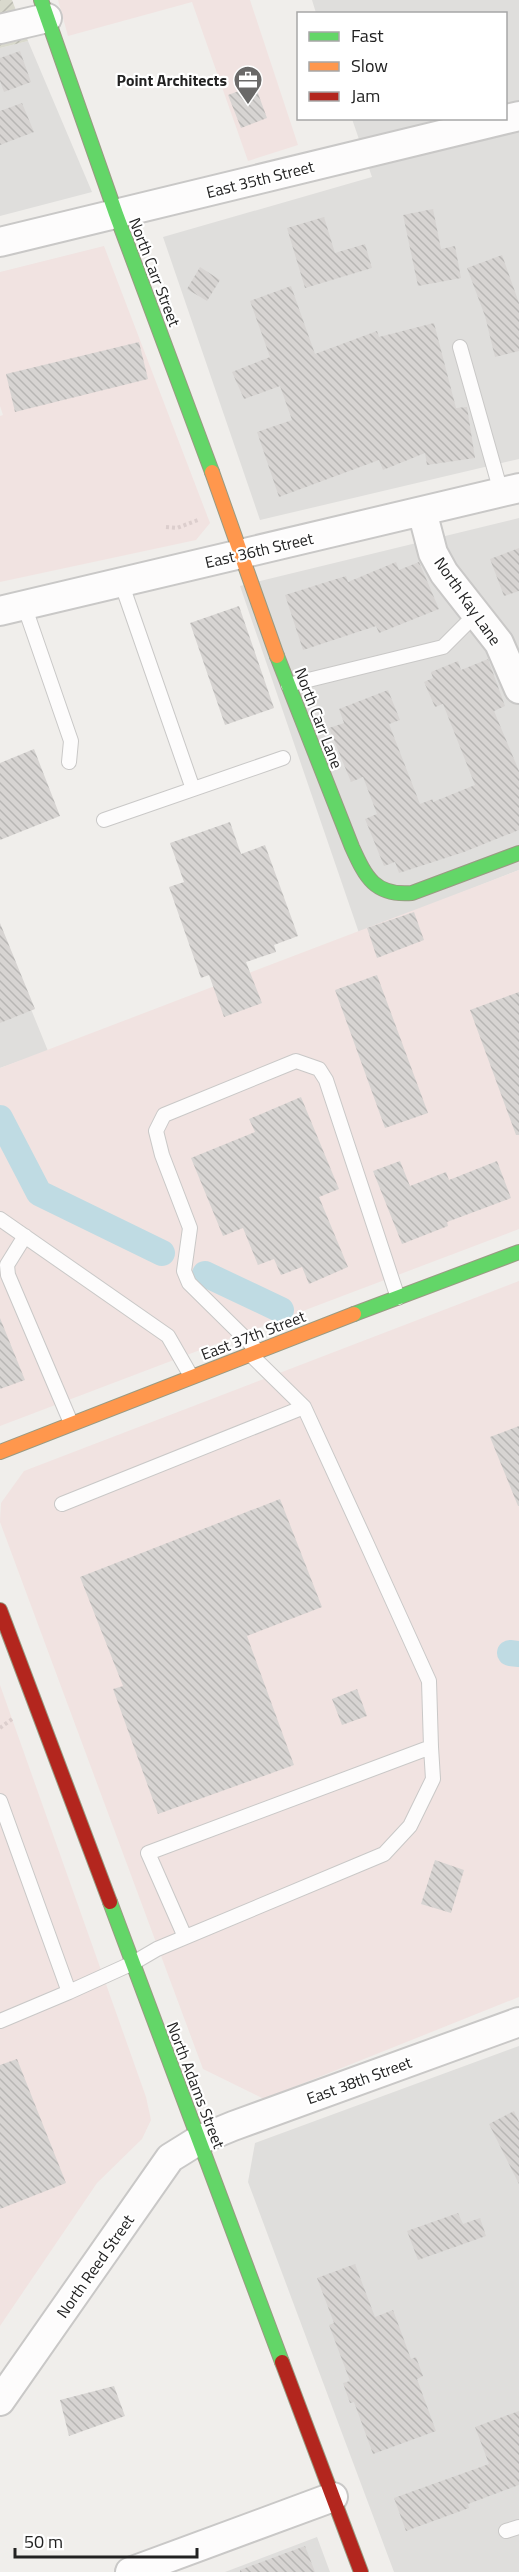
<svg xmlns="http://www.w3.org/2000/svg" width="519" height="2572" viewBox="0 0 519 2572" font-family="'Titillium Web',sans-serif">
<defs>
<pattern id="construction-furrows" width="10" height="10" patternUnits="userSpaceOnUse" patternTransform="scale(1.5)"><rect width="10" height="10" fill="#d9d9cd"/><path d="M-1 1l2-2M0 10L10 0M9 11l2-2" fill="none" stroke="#babab0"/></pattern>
<pattern id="building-back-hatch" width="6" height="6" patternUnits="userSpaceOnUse" patternTransform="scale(1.5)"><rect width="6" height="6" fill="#d7d4d2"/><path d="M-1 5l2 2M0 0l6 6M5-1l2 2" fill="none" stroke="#b8b6b4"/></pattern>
</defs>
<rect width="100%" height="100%" fill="#f0eeeb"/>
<!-- residential -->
<path fill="#dfdedc" d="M312 0H519V459L260 520 163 237 372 177 352 119 506 118V14L316 13Z
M28 41 92 192 0 216V48Z
M519 518V870L359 933 240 586Z
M0 933 48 1051 0 1068Z
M519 2046V2572H394L248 2182 255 2143Z
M317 2537 330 2572H225Z"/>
<!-- commercial -->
<path fill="#f1e3e1" d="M58 0H250L298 145 248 161 192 2 68 36Z
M104 246 210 523 196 540 0 582V416L3 415 0 406V272Z
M519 870V1229L0 1426V1068Z
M519 1281V1643L514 1645 519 1658V1997L264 2099 203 2069 0 1522 1 1503 24 1471Z
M0 1685 146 2097 151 2120 142 2139 97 2183 0 2326Z"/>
<!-- construction -->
<path fill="url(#construction-furrows)" d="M0 0H12L28 41 0 48Z"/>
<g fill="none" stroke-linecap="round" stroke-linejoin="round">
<!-- canal -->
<path stroke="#bfdbe3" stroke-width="26" d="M0 1118 39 1193 162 1253
M205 1274 281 1310
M510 1653 519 1654"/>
</g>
<!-- building -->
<path fill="url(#building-back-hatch)" d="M20 51 31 82 4 92 0 81V58Z
M255 85 267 118 241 128 228 95Z
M22 103 34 132 0 145V111Z
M433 209 441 249 455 246 461 278 418 286 403 215Z
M324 217 335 253 365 244 372 268 305 288 287 228Z
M502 255 519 303V351L495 357 485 316 467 268Z
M200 267 220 280 207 301 187 289Z
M291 286 315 354 377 331 379 337 434 323 456 408 467 407 475 458 427 465 425 453 383 470 379 460 279 497 257 432 292 420 280 386 244 399 232 372 270 357 250 301Z
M139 342 148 379 15 412 6 374Z
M519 548V591L504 596 490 559Z
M396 562 399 570 419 562 439 609 379 633 376 626 303 650 285 595 346 576 348 582Z
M239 606 274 708 225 725 190 623Z
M488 659 505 706 494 711 519 771V830L464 852 399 873 395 862 384 866 365 819 377 814 363 777 351 782 329 728 344 723 339 709 388 690 400 720 389 724 420 804 433 799V802L475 785 443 704 435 707 424 682 433 678 431 672 458 661 461 670Z
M34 749 60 816 0 840V763Z
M230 822 241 854 265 845 298 936 274 945 276 952 246 962 262 1003 224 1017 209 975 201 978 169 887 184 882 170 843Z
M414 912 424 940 377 958 367 928Z
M0 923 35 1009 0 1023Z
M377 975 428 1113 385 1128 335 990Z
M519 992V1135H516L470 1010Z
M301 1097 339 1189 319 1197 348 1267 309 1284 302 1267 281 1275 274 1259 258 1265 243 1228 223 1236 191 1158 255 1132 249 1119Z
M400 1161 410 1186 446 1172 449 1180 497 1161 511 1198 447 1222 448 1226 402 1244 373 1171Z
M0 1318 25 1380 0 1389Z
M519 1426V1506H518L490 1437Z
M280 1499 322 1607 247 1636 294 1765 158 1814 113 1689 123 1686 80 1577Z
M357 1689 367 1716 342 1725 332 1699Z
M435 1860 464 1870 451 1913 421 1904Z
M17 2059 66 2183 0 2209V2065Z
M514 2111 519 2122V2184L489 2124Z
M458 2213 463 2224 480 2218 486 2236 418 2260 407 2231Z
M355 2264 375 2317 393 2310 411 2359 416 2357 423 2376 417 2379 436 2431 373 2454 354 2402 350 2403 343 2383 350 2381 329 2325 334 2323 317 2278Z
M114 2386 125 2416 69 2436 60 2400Z
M519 2411V2485L468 2504 469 2508 406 2531 394 2498 489 2464 475 2427Z
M305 2546 315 2572H240V2570Z"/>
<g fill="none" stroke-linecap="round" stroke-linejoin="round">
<!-- lane casing -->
<g stroke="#c9c8c7" stroke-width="16">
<path id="lane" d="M460 347 501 492
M121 582 193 789
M24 605 71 741 69 762
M288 685 443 647 477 613
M104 820 283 758
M0 1219 168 1336 191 1376
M25 1236 7 1265 8 1275 71 1423
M257 1350 189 1283 184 1271 190 1228 162 1155 156 1131 164 1115 296 1061 319 1069 326 1080 398 1298
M250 1354 304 1407 366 1542 429 1681 431 1747
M62 1504 304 1407
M0 1801 69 1992 0 2021
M69 1992 133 1963 157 1949 384 1854 410 1826 433 1779 431 1747 148 1853 185 1937
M506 2531 519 2527"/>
</g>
<!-- street casing -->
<g stroke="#c9c8c7" stroke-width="32">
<path id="street" d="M0 29 47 18
M0 242 519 116
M422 511 433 553 444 573 499 643 519 689
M0 611 519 488
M0 2401 170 2158 199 2140 233 2126 519 2022
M130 2572 333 2497"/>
</g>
<!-- fast casing -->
<g stroke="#999a82" stroke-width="16">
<path id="fast" d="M41 0 116 214 212 472
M277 656 352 847C366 878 375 896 412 893L519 853
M354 1314 519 1252
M110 1902 282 2362"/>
</g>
<!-- slow casing -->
<g stroke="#999a82" stroke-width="16">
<path id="slow" d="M212 472 277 656
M0 1452 354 1314"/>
</g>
<!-- jam casing -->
<g stroke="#999a82" stroke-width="16">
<path id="jam" d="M0 1610 110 1902
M282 2362 361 2572"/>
</g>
<!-- path -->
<path stroke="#dccecd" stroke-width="4" stroke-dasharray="3 3" stroke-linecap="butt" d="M166 527 177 528 198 520
M0 1728 12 1719"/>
<!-- lane -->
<use href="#lane" stroke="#fdfcfc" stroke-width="14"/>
<!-- street -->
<use href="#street" stroke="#fdfcfc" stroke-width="28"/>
<!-- fast -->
<use href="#fast" stroke="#63d668" stroke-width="14"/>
<!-- slow -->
<use href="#slow" stroke="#ff974d" stroke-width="14"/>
<!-- jam -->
<use href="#jam" stroke="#b3261e" stroke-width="14"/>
</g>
<!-- icons -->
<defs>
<g id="office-pin" transform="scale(1.5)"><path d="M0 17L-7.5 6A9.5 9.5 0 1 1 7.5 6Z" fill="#6a6968" stroke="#fff"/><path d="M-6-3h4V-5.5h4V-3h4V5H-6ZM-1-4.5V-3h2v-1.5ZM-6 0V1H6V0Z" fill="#fff"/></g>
</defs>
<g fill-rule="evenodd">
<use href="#office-pin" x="248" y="80"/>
</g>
<g text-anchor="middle" stroke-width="4.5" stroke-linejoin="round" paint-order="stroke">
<!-- poi labels -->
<g font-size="16" font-weight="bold" fill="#222" stroke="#fff" text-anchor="end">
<text x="227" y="86">Point Architects</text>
</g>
<!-- street labels -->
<g font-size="16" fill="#222" stroke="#fff">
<text transform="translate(260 179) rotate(-14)" y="6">East 35th Street</text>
<text transform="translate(155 272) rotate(69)" y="6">North Carr Street</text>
<text transform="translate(259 550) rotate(-13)" y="6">East 36th Street</text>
<text transform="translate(468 601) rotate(55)" y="6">North Kay Lane</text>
<text transform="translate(319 718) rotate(69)" y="6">North Carr Lane</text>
<text transform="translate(253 1335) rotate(-21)" y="6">East 37th Street</text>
<text transform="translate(359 2080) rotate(-20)" y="6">East 38th Street</text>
<text transform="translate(196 2085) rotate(69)" y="6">North Adams Street</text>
<text transform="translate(95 2266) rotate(-55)" y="6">North Reed Street</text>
</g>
</g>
<!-- legend -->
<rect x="297" y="12" width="210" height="108" fill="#ffffff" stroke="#a7a7a7" stroke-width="1.5"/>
<rect x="309" y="32" width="30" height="9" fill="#63d668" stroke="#a7a7a7" stroke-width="1.5"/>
<text x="351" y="42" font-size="18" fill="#222222">Fast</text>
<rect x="309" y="62" width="30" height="9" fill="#ff974d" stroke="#a7a7a7" stroke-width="1.5"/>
<text x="351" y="72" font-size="18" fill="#222222">Slow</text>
<rect x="309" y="92" width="30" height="9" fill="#b3261e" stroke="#a7a7a7" stroke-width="1.5"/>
<text x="351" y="102" font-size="18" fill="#222222">Jam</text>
<!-- scale -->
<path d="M15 2548v9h182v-9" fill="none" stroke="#222222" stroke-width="3"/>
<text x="24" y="2548" font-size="18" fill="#222222" stroke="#ffffff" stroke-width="4.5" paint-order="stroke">50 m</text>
</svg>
